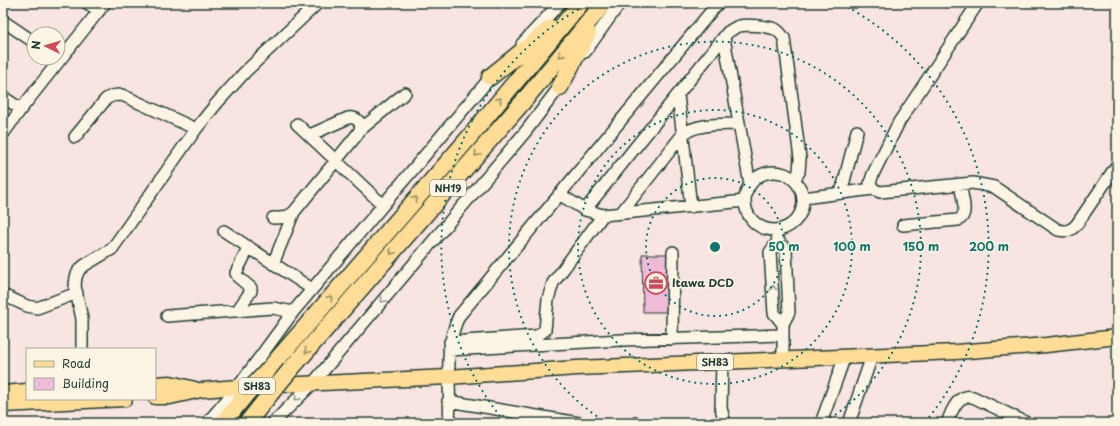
<svg xmlns="http://www.w3.org/2000/svg" width="1120" height="426" viewBox="0 0 1120 426" font-family="'Playpen Sans',sans-serif">
<rect width="100%" height="100%" fill="#f8e4e1"/>
<filter id="ink" filterUnits="userSpaceOnUse"><feTurbulence type="fractalNoise" baseFrequency=".025" numOctaves="2"/><feDisplacementMap in="SourceGraphic" scale="8" xChannelSelector="R" yChannelSelector="G"/><feConvolveMatrix kernelMatrix="1 2 1 2 8 2 1 2 1" color-interpolation-filters="sRGB"/></filter>
<g filter="url(#ink)">
<!-- building -->
<path fill="#eebbd9" stroke="#1f3d34" d="M642 254H669V312H643Z"/>
<g fill="none" stroke-linecap="round" stroke-linejoin="round">
<!-- minor casing -->
<g stroke="#1f3d34" stroke-width="14">
<path id="minor" d="M87 3 99 11
M978 3 899 122 873 174 870 183 873 189 880 192 973 183 994 187 1058 230C1067 232 1071 231 1077 224L1117 165
M3 21 34 42
M724 38 750 185
M522 44 560 3
M585 52 620 3
M678 95 691 207
M3 97 21 109
M297 124 383 205
M360 130 405 93
M3 134 21 109 105 3
M75 137 106 99C112 95 116 95 122 95L196 129
M745 201a29 29 0 1 1 58 0a29 29 0 1 1-58 0Z
M841 193 857 131
M559 194 585 210 603 215 745 201
M803 198 873 189
M585 210 728 32C732 30 735 27 739 26 747 24 767 26 775 29 779 31 781 34 784 38L800 158 799 172 794 180
M621 213 683 134C698 123 721 125 739 124
M273 218C282 218 287 218 294 212L356 136 360 130 361 124C357 119 355 117 348 118L310 135
M903 225 958 220C970 216 961 194 960 184
M224 231 312 289
M777 231 778 241 786 250 789 312 783 324V358
M778 241 770 252 774 313 783 324
M273 264 294 212
M3 295 27 306 37 308 77 293
M237 311 251 291V288L238 277 236 273 249 247
M167 316 273 308 293 312
M672 339 673 252
M450 342 537 336 545 330 548 299 553 283 603 215
M82 349V319L75 286 76 277 79 270 85 265 112 249 196 129 217 103 245 72 318 3
M449 350 621 340 783 335
M722 361 721 408 725 423
M448 401 579 423
M207 423 238 387 293 312 495 72
M273 423 313 383 526 131 564 81
M449 423C452 385 442 352 459 316L718 3
M636 423H637
M821 423 845 356
M849 423 872 356
M947 423C950 415 956 398 966 397 968 396 970 397 973 397L1027 423"/>
</g>
<!-- major casing -->
<g stroke="#1f3d34" stroke-width="17">
<path id="major" d="M155 384 170 383 195 389
M3 393 27 391
M155 397H170L201 390 238 387 448 377 577 368 956 352 1046 345 1117 337
M3 405 125 399"/>
</g>
<!-- highway casing -->
<g stroke="#1f3d34" stroke-width="19">
<path id="highway" d="M490 77 551 28
M560 87 588 33
M268 370 467 140 581 3
M290 370 522 103 604 3
M223 423 247 393
M247 423 271 393"/>
</g>
<!-- minor -->
<use href="#minor" stroke="#fcf5e5" stroke-width="11"/>
<!-- major -->
<use href="#major" stroke="#ffdd96" stroke-width="14"/>
<!-- highway -->
<use href="#highway" stroke="#ffdd96" stroke-width="16"/>
<!-- highway-bridge casing -->
<g stroke="#1f3d34" stroke-width="19" stroke-linecap="butt">
<path id="highway-bridge" d="M247 393 268 370
M271 393 290 370"/>
</g>
<!-- highway-bridge -->
<use href="#highway-bridge" stroke="#ffdd96" stroke-width="16"/>
</g>
<!-- one-way arrows -->
<defs><path id="oneway-chevron" d="M-2-3.5L2.5 0L-2 3.5" fill="none" stroke-width="1.6" stroke-linecap="round" stroke-linejoin="round"/></defs>
<g stroke="#8f8d65">
<use href="#oneway-chevron" transform="translate(561 55) rotate(129)"/>
<use href="#oneway-chevron" transform="translate(499 100) rotate(-50)"/>
<use href="#oneway-chevron" transform="translate(477 154) rotate(131)"/>
<use href="#oneway-chevron" transform="translate(415 199) rotate(-49)"/>
<use href="#oneway-chevron" transform="translate(392 252) rotate(131)"/>
<use href="#oneway-chevron" transform="translate(330 298) rotate(-49)"/>
<use href="#oneway-chevron" transform="translate(307 351) rotate(131)"/>
</g>
<g stroke="#8e998c">
<use href="#oneway-chevron" transform="translate(773 288) rotate(-94)"/>
<use href="#oneway-chevron" transform="translate(383 300) rotate(130)"/>
<use href="#oneway-chevron" transform="translate(297 398) rotate(136)"/>
</g>
</g>
<!-- distance rings -->
<g fill="none" stroke="#0f766e" stroke-width="2" stroke-dasharray="2 4">
<circle cx="715" cy="247" r="69"/>
<circle cx="715" cy="247" r="137"/>
<path d="M607 423A206 206 0 1 1 823 423"/>
<path d="M504 421A274 274 0 0 1 588 4M842 4A274 274 0 0 1 926 421"/>
</g>
<!-- icons -->
<defs>
<g id="office-ring" transform="scale(1.15)"><circle r="9.5" fill="#fcf5e5" stroke="#d1495b" stroke-width="1.5"/><path d="M-6-3h4V-5.5h4V-3h4V5H-6ZM-1-4.5V-3h2v-1.5ZM-6 0V1H6V0Z" fill="#d1495b"/></g>
</defs>
<g fill-rule="evenodd">
<use href="#office-ring" x="656" y="283"/>
</g>
<g text-anchor="middle" stroke-width="3" stroke-linejoin="round" paint-order="stroke">
<!-- shield labels -->
<g fill="#fcf5e5" stroke="#617469" stroke-width="1">
<rect x="430" y="180" width="36" height="16" rx="3"/>
<rect x="697" y="354" width="36" height="16" rx="3"/>
<rect x="239" y="378" width="36" height="16" rx="3"/>
</g>
<g font-size="10" font-weight="bold" fill="#1f3d34">
<text x="448" y="192">NH19</text>
<text x="715" y="366">SH83</text>
<text x="257" y="390">SH83</text>
</g>
<!-- poi labels -->
<g font-size="11" font-weight="bold" fill="#1f3d34" stroke="#fcf5e5" text-anchor="start">
<text x="672" y="287">Itawa DCD</text>
</g>
</g>
<circle cx="715" cy="247" r="6" fill="#0f766e" stroke="#fcf5e5" stroke-width="2"/>
<g font-size="12" text-anchor="middle" font-weight="bold" fill="#0f766e" stroke="#fcf5e5" stroke-width="3" stroke-linejoin="round" paint-order="stroke">
<text x="784" y="251">50 m</text>
<text x="852" y="251">100 m</text>
<text x="921" y="251">150 m</text>
<text x="989" y="251">200 m</text>
</g>
<!-- margin -->
<rect width="1120" height="426" fill="none" stroke="#fcf5e5" stroke-width="16"/>
<rect x="8" y="8" width="1104" height="410" fill="none" stroke="#1f3d34" stroke-width="1.5" filter="url(#ink)"/>
<!-- legend -->
<rect x="26" y="348" width="130" height="52" fill="#fcf5e5" stroke="#a4ab9e"/>
<rect x="34" y="361" width="20" height="6" fill="#ffdd96" stroke="#a4ab9e"/>
<text x="62" y="368" font-size="12" fill="#1f3d34">Road</text>
<rect x="34" y="378" width="20" height="12" fill="#eebbd9" stroke="#a4ab9e"/>
<text x="62" y="388" font-size="12" fill="#1f3d34">Building</text>
<!-- north arrow -->
<g transform="translate(46 46) rotate(275)"><circle r="19" fill="#fcf5e5" stroke="#a4ab9e"/>
<path d="M0-3L7 15L0 10L-7 15Z" fill="#d1495b"/>
<text y="-6" font-size="11" font-weight="bold" text-anchor="middle" fill="#1f3d34">N</text>
</g>
</svg>
